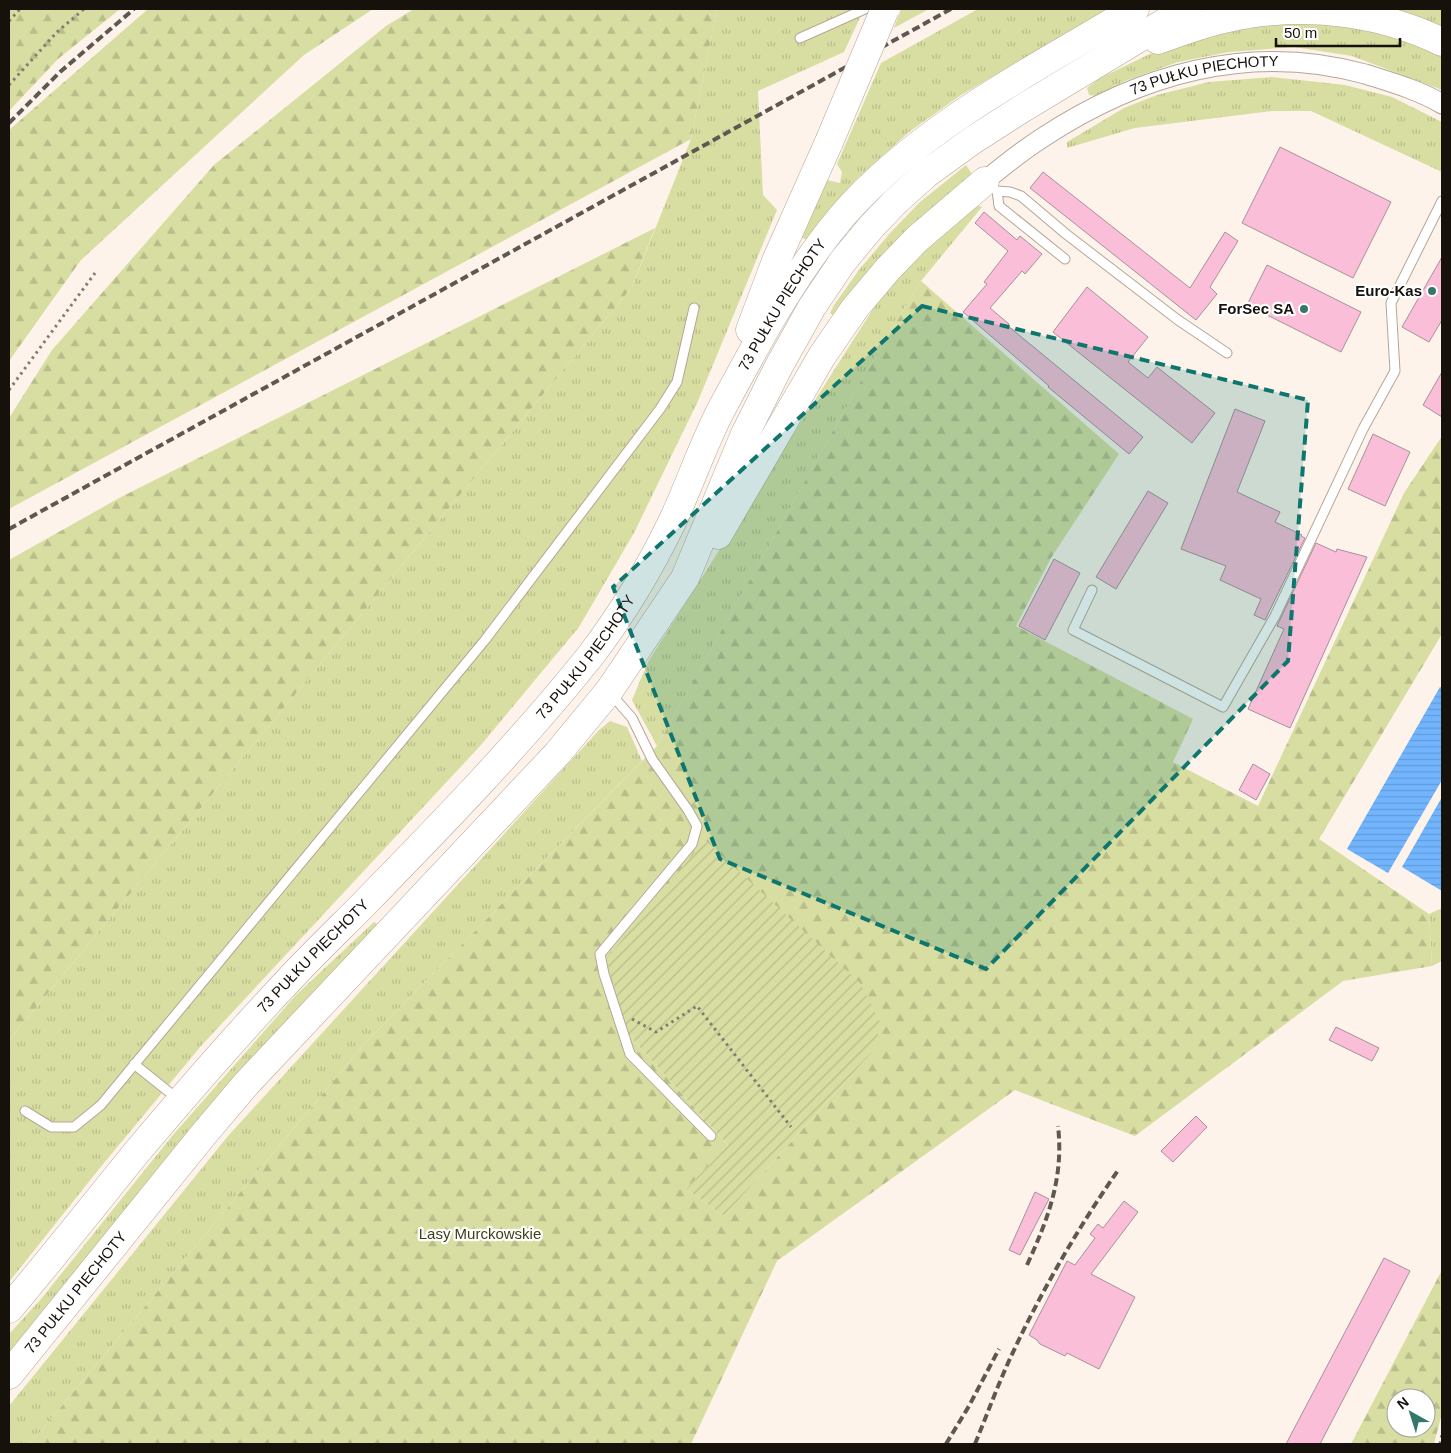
<svg xmlns="http://www.w3.org/2000/svg" width="1451" height="1453" viewBox="0 0 1451 1453" font-family="Helvetica,sans-serif">
<defs>
<pattern id="grass-tufts" width="24" height="20" patternUnits="userSpaceOnUse" patternTransform="scale(1.25)"><rect width="24" height="20" fill="#d8dea2"/><path d="M3 7l-1-3M5 7V3M7 7l1-3M15 17l-1-3M17 17v-4M19 17l1-3" fill="none" stroke="#b9bd8a"/></pattern>
<pattern id="forest-firs" width="22" height="20" patternUnits="userSpaceOnUse" patternTransform="scale(1.25)"><rect width="22" height="20" fill="#d8dea2"/><path d="M5 1l3.5 6h-7zM16 11l3.5 6h-7z" fill="#b9bd8a"/></pattern>
<pattern id="garden-furrows" width="10" height="10" patternUnits="userSpaceOnUse" patternTransform="scale(1.25)"><rect width="10" height="10" fill="#d8dea2"/><path d="M-1 1l2-2M0 10L10 0M9 11l2-2" fill="none" stroke="#b9bd8a"/></pattern>
<pattern id="water-rules" width="6" height="5" patternUnits="userSpaceOnUse" patternTransform="scale(1.25)"><rect width="6" height="5" fill="#72b5fe"/><path d="M0 2.5h6" fill="none" stroke="#629bd8"/></pattern>
</defs>
<rect width="100%" height="100%" fill="#fdf3ea"/>
<!-- grass -->
<path fill="url(#grass-tufts)" d="M717 9H864L844 52 758 91 763 195 777 210 698 401 634 533 579 627 481 745 201 1046 99 1169 9 1282V1040L632 287 691 139Z
M901 9H929L894 28Z
M978 9H1108L961 95 909 132 856 180 807 240 800 237 827 180 840 183 842 172 837 164 881 63Z
M1385 9H1442V29Z
M1241 21 1345 24 1442 52V90L1352 56 1294 47 1229 52 1178 62 1125 81 1096 96 1089 95 1087 88 1100 78 1183 38Z
M1272 77 1345 85 1392 97 1442 122V172L1311 111H1272L1135 128 1067 148V142L1124 108 1157 95 1209 82Z
M966 165 974 177 837 318 830 313 834 305 859 270 890 233 920 202Z
M974 204 982 207 921 281 866 372 657 746 632 700 648 662 887 287Z
M610 721 627 727 642 761 366 1042 30 1444H9V1406L228 1136 599 730Z
M1442 908V961L1432 966 1429 914Z
M374 922 378 925 9 1356V1334L41 1299 172 1136 296 995Z"/>
<!-- forest -->
<path fill="url(#forest-firs)" fill-rule="evenodd" d="M9 9H120L58 59 9 111Z
M148 9H373L304 55 81 260 9 361V130Z
M414 9H717L691 139 9 509V418L52 350 214 165 386 26Z
M655 228 632 287 9 1040V560L121 497Z
M921 281 1119 454 1051 558 1016 626 1193 719 1173 762 1258 806 1404 493 1442 436V634L1319 839 1429 914 1432 966 1343 981 1135 1136 1015 1090 777 1261 691 1444H30L366 1042 657 746 866 372ZM628 1034 876 1048 724 1216 686 1189 728 1145Z
M1442 1270V1413L1434 1444H1351ZM1396 1398H1426V1428H1396Z"/>
<!-- garden -->
<path fill="url(#garden-furrows)" d="M705 840 860 983 880 1022 876 1048 724 1216 686 1189 728 1145 628 1034 606 959Z"/>
<!-- water -->
<path fill="url(#water-rules)" d="M1440 687 1442 688V780L1388 873 1347 849Z
M1442 797V891L1402 867Z"/>
<!-- building -->
<path fill="#fabed8" stroke="#a69199" d="M1280 147 1391 202 1353 278 1242 223Z
M1043 172 1190 288 1225 232 1238 241 1210 287 1217 294 1196 320 1030 188Z
M984 212 1017 240 1020 236 1042 254 1025 274 1022 271 990 308 1009 324 1008 326 1143 437 1129 454 1048 387 1049 386 963 312 987 284 984 282 1008 251 975 223Z
M1442 257V320L1429 342 1402 327Z
M1267 265 1361 312 1341 352 1247 305Z
M1087 287 1148 337 1128 362 1148 378 1157 367 1215 413 1192 443 1053 332Z
M1442 372V417L1423 405Z
M1235 409 1265 421 1237 492 1280 512 1275 522 1302 535 1301 536 1305 538 1265 620 1254 615 1261 599 1220 580 1226 566 1181 549Z
M1373 434 1410 452 1385 506 1348 489Z
M1148 491 1168 503 1116 589 1096 577Z
M1316 543 1336 552 1337 549 1367 557 1290 728 1248 709 1284 629 1277 626Z
M1054 559 1080 573 1045 640 1019 626Z
M1253 764 1270 774 1256 800 1239 790Z
M1336 1027 1379 1048 1372 1061 1329 1040Z
M1196 1116 1207 1127 1173 1162 1161 1151Z
M1035 1192 1049 1199 1020 1255 1009 1250Z
M1124 1201 1138 1212 1091 1274 1135 1297 1099 1369 1067 1353 1065 1356 1040 1344 1037 1340 1029 1335 1067 1261 1075 1265 1095 1238 1090 1234 1098 1224 1103 1228Z
M1384 1258 1410 1271 1320 1444H1286Z"/>
<g fill="none" stroke-linecap="round" stroke-linejoin="round">
<!-- lane casing -->
<g stroke="#b5a697" stroke-width="11">
<path id="lane" d="M800 38 865 9
M987 183 997 191 1010 192 1021 196 1066 234 1178 320 1227 353
M997 191 999 206 1065 259
M1092 590 1073 630 1223 707 1275 616 1363 429 1395 371 1391 303 1442 201
M611 694 632 718 652 759 688 810 697 826 692 844 600 954 604 974 630 1054 711 1136
M134 1064 179 1100
M25 1111 51 1127H74L101 1105 485 640 660 409 677 382 694 308"/>
</g>
<!-- street casing -->
<g stroke="#b5a697" stroke-width="21">
<g id="street">
<path id="s1" d="M985 181C1003 166 1022 151 1042 138 1139 74 1250 42 1365 74 1390 82 1419 90 1442 104"/>
</g>
</g>
<!-- primary casing -->
<g stroke="#b5a697" stroke-width="29">
<g id="primary">
<path d="M1158 40C1187 29 1218 18 1249 14 1314 4 1383 13 1442 42"/>
<path d="M750 330 776 261 829 142"/>
<path d="M718 535 822 356 855 308 888 269 917 239 985 181"/>
<path id="s2" d="M9 1309C52 1258 94 1205 136 1153 185 1095 235 1037 287 982 311 956 336 932 361 907 440 826 520 744 591 655 623 613 650 568 673 520 690 484 703 444 722 408 758 341 794 273 843 215 920 127 1036 68 1135 9"/>
<path id="s3" d="M9 1375 203 1135 247 1083 557 754 609 691 685 578 745 434 779 366 812 307 843 261 872 226 896 201 926 174 973 140 1023 108 1187 9"/>
</g>
</g>
<!-- path -->
<path stroke="#837b74" stroke-width="3" stroke-dasharray="2.5 4" stroke-linecap="butt" d="M9 21 20 9
M9 85 57 32 84 9
M9 390 95 273
M632 1019 656 1032 697 1006 791 1127
M1440 1444 1442 1434"/>
<!-- lane -->
<use href="#lane" stroke="#fff" stroke-width="9"/>
<!-- street -->
<use href="#street" stroke="#fff" stroke-width="19"/>
<!-- primary -->
<use href="#primary" stroke="#fff" stroke-width="28"/>
<!-- rail -->
<path stroke="#5f5751" stroke-width="4" stroke-dasharray="8 4" stroke-linecap="butt" d="M9 123 60 72 134 9
M9 529 951 9
M1027 1265C1048 1219 1064 1178 1058 1126
M946 1444 969 1406 999 1349
M975 1444C986 1417 996 1390 1008 1363 1038 1297 1077 1229 1119 1169"/>
<!-- primary-bridge casing -->
<g stroke="#b5a697" stroke-width="29" stroke-linecap="butt">
<path id="primary-bridge" d="M829 142 885 9"/>
</g>
<!-- primary-bridge -->
<use href="#primary-bridge" stroke="#fff" stroke-width="28"/>
</g>
<!-- marked area -->
<path fill="#0f766e" fill-opacity="0.2" stroke="#0f766e" stroke-width="4" stroke-dasharray="10 6" stroke-linejoin="round" d="M922 306 1308 400 1288 661 986 969 720 859 613 587Z"/>
<!-- markers -->
<g fill="#34786b" stroke="#fff" stroke-width="2">
<circle cx="1432" cy="291" r="5"/>
<circle cx="1304" cy="309" r="5"/>
</g>
<g text-anchor="middle" stroke-width="4.5" stroke-linejoin="round" paint-order="stroke">
<!-- street labels -->
<g font-size="15" fill="#17110c" stroke="#fff">
<text dy="5" stroke="none"><textPath href="#s1" startOffset="248">73 PUŁKU PIECHOTY</textPath></text>
<text dy="5" stroke="none"><textPath href="#s2" startOffset="1276">73 PUŁKU PIECHOTY</textPath></text>
<text dy="5" stroke="none"><textPath href="#s2" startOffset="871">73 PUŁKU PIECHOTY</textPath></text>
<text dy="5" stroke="none"><textPath href="#s2" startOffset="466">73 PUŁKU PIECHOTY</textPath></text>
<text dy="5" stroke="none"><textPath href="#s3" startOffset="106">73 PUŁKU PIECHOTY</textPath></text>
</g>
<!-- poi labels -->
<g font-size="15" font-weight="bold" fill="#17110c" stroke="#fff" text-anchor="end">
<text x="1422" y="296">Euro-Kas</text>
<text x="1294" y="314">ForSec SA</text>
</g>
<!-- park labels -->
<g font-size="15" fill="#3d4015" stroke="#fff">
<text x="480" y="1239">Lasy Murckowskie</text>
</g>
</g>
<!-- border -->
<rect width="1451" height="1453" fill="none" stroke="#17110c" stroke-width="20"/>
<!-- north arrow -->
<g transform="translate(1411 1413) rotate(321)"><circle r="24" fill="#ffffff" stroke="#a2a09e"/>
<path d="M0-4L9 19L0 12L-9 19Z" fill="#34786b"/>
<text y="-8" font-size="14" font-weight="bold" text-anchor="middle" fill="#17110c">N</text>
</g>
<!-- scale -->
<path d="M1276 38v8h124v-8" fill="none" stroke="#17110c" stroke-width="2.5"/>
<text x="1284" y="38" font-size="15" fill="#17110c" stroke="#ffffff" stroke-width="4" paint-order="stroke">50 m</text>
</svg>
